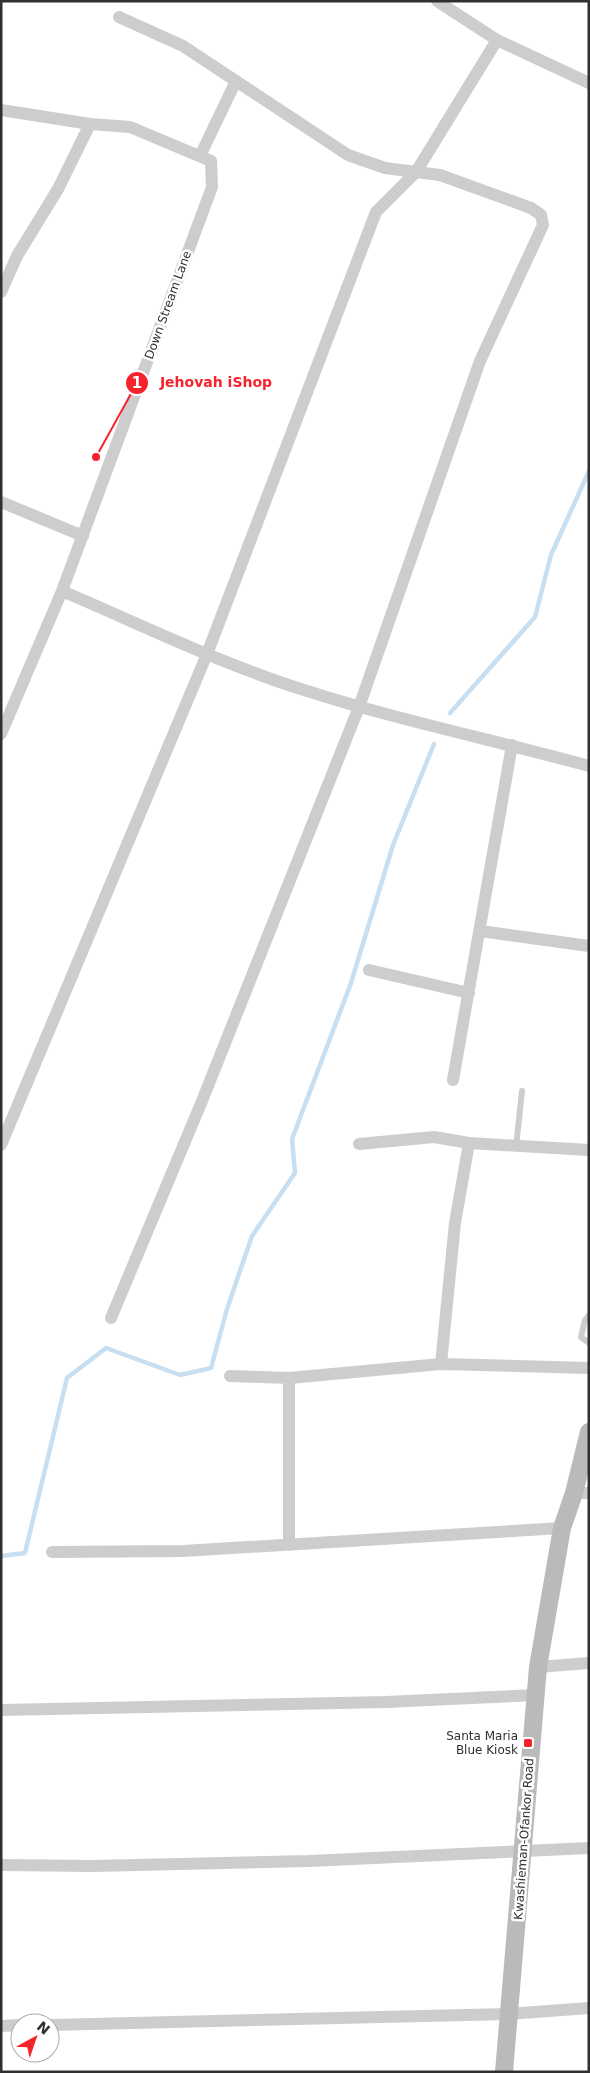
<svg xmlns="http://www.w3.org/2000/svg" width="590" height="2073" viewBox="0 0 590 2073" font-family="'DejaVu Sans',sans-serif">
<rect width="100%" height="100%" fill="#fff"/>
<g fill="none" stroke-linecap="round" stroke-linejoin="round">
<!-- stream -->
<path stroke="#c7dff0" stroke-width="4.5" d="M450 713 535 617 551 555 589 471
M1 1556 25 1553 67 1378 106 1348 180 1375 211 1368 227 1309 252 1236 295 1173 292 1139 351 983 393 845 434 744"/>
<!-- lane -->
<path stroke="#cdcdcd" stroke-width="6" d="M516 1147 522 1091
M589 1315 585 1320 581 1337 589 1343"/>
<!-- street -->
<path stroke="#cdcdcd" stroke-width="12" d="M437 1 497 40 589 83
M1 110 90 124 130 127 211 161 212 187 62 591 1 734
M200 156 235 83
M1 292 17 256 58 189 90 124
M1 502 83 536
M62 591C142 625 221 664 304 690 397 720 494 740 589 766
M480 931 589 946
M369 970 469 993
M453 1080 512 745
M359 1144 434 1137 469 1143 589 1150
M1 1145 207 654 376 212 416 172 497 40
M111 1318 202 1101 359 707 480 361 543 225 541 215 531 208 440 175 385 168 348 155 183 46 119 17
M441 1364 455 1223 469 1143
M230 1376 289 1378 441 1364 589 1368
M574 1493H589
M289 1545V1378
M52 1552 183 1551 562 1528
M538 1667 589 1663
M1 1710 386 1702 535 1695
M1 1865 93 1866 309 1861 589 1848
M50 2025 508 2014 589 2008
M1 2026 20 2025"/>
<!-- secondary -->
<path stroke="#bababa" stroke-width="18" d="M504 2072 538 1667 562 1528 574 1493 589 1432"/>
</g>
<!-- markers -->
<rect fill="#f7222c" stroke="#fff" stroke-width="2" x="523" y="1738" width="10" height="10" rx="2.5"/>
<g text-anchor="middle" stroke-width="5" stroke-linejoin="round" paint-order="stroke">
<!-- street labels -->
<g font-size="12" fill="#303030" stroke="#fff">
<text transform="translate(168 305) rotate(-70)" y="4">Down Stream Lane</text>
<text transform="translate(524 1839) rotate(-86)" y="4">Kwashieman-Ofankor Road</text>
</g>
<!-- poi labels -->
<g font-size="12" fill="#303030" stroke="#fff" text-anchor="end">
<text x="518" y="1740">Santa Maria<tspan x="518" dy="14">Blue Kiosk</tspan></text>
</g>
</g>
<!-- callouts -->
<path fill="none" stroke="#f7222c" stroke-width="2" d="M96 457L137 383"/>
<g fill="#f7222c" stroke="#fff" stroke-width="2">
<circle cx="96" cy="457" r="5"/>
<circle cx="137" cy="383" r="12"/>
</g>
<g font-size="15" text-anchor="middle" font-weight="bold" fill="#fff">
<text x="137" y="388">1</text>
</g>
<g font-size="14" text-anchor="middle" font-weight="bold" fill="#f7222c" stroke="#fff" stroke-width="5" stroke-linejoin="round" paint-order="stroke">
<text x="216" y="387">Jehovah iShop</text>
</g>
<!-- border -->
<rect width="590" height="2073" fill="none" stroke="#303030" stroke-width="5"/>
<!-- north arrow -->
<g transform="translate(35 2038) rotate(40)"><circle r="24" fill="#ffffff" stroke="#acacac"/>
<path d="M0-4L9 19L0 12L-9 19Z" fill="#f7222c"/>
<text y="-8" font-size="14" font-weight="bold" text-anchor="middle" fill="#303030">N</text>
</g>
</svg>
